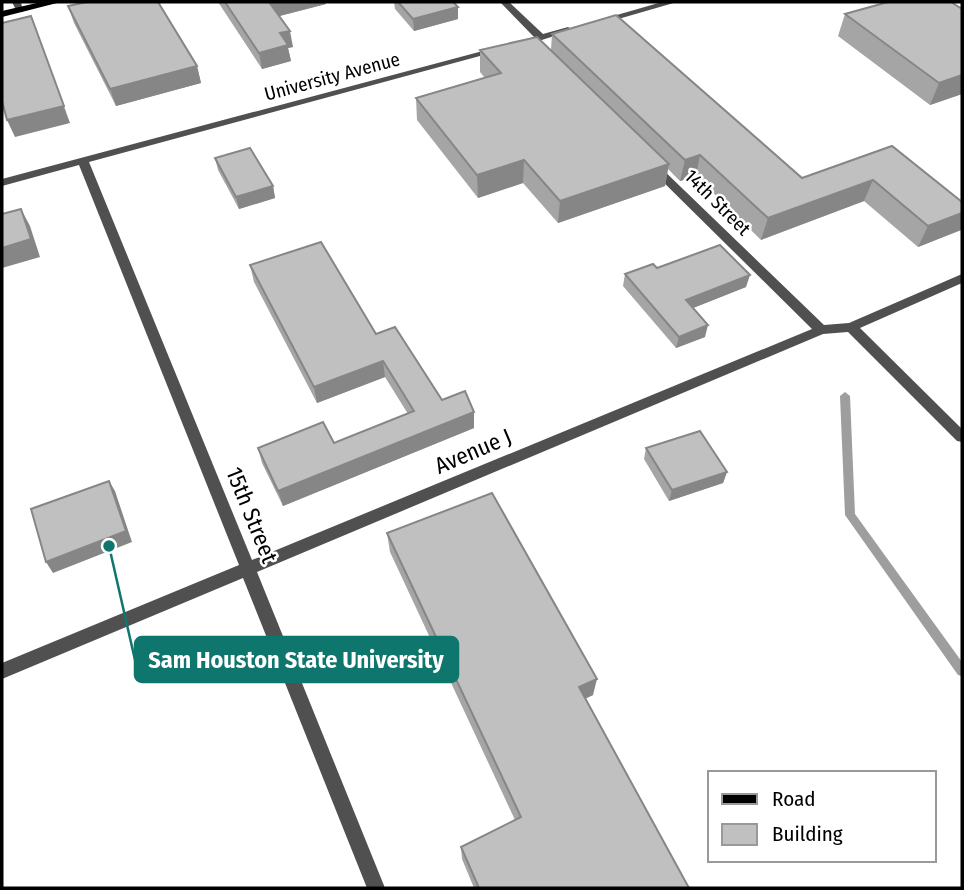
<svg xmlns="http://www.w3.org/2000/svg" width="964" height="890" viewBox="0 0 964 890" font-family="'Fira Sans Condensed',sans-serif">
<rect width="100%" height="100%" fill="#fff"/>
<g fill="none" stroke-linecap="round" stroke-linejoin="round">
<!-- stream -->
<path fill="#9e9e9e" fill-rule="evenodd" d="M845 392 850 396 855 514 962 662V676L958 675 845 515 840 396Z"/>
<!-- street -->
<path fill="#505050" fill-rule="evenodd" d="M12 2H21L23 12H17Z
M500 2H509L543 34 568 27 573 30 523 46H517V42L534 37Z
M662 2H677L601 24 596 21Z
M494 48 502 50 89 162 252 560 812 329 649 168V164H657L824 325 849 323 962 274V283L860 328 962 429V442L957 441 848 332 823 334 257 572 385 888H367L243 578 2 679V663L239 565 79 165 2 186V179Z"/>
<!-- primary -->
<path fill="#000" fill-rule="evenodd" d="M41 2H61L2 17V11Z"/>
</g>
<!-- wall -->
<path fill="#a5a5a5" d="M218 2H325L326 4 279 16 293 47 288 48 291 61 262 69Z
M394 2H453L458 19 414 31 395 9Z
M68 6 197 66 201 83 116 106 74 23Z
M962 9V94L930 105 838 36 845 14Z
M552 34 802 178 892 146 962 202V227L961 230 918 247 864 201 761 240 696 176 680 181 668 169 665 186 558 223 523 183 478 198 417 120 416 98 485 78 480 72V50H551Z
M215 158 273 186 275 198 239 209 218 170Z
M250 265 376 334 442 400 474 428 283 506 262 463 258 448 334 443 408 414 385 377 317 403 254 282Z
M657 268 746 287 693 308 705 337 676 348 623 286 625 274Z
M646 448 727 472 723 483 669 501 644 459Z
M387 533 593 695 585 699 689 888H474L462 859 461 847 515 820 390 552Z"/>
<!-- shaded-wall -->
<path fill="#868686" d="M269 2H325L326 4 272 18Z
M458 7V19L414 31 413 19Z
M290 31 293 47 288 48 291 61 262 69 259 53 280 33Z
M37 32 70 123 15 137 7 120Z
M197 66 201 83 116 106 110 89Z
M962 75V94L930 105 939 83Z
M700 155 696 176 680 181 685 160Z
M524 160 523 183 478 198 477 175Z
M669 164 665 186 558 223 560 201Z
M873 180 864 201 761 240 768 218Z
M273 186 275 198 239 209 236 197Z
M21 209 30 226 40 257 2 268V248Z
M962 213V227L961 230 918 247 928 226Z
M750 275 746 287 683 312 686 300Z
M708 325 705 337 676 348 679 337Z
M383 361 385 377 317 403 314 387Z
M474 412V428L283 506 278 491Z
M727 472 723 483 669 501 672 490Z
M109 481 115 491 132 542 53 573 46 562Z
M597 679 593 695 575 703 579 687Z"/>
<!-- building -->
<path fill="#c0c0c0" stroke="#868686" stroke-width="2" d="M87 2H158L197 66 110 89 68 6Z
M225 2H271H269L290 31 280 33 288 45 259 53Z
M398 2H453L458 7 413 19Z
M888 2H951L962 9V75L939 83 845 14Z
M616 15 802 178 892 146 962 202V213L928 226 873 180 768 218 700 155 685 160 552 34Z
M31 16 64 106 7 120 2 101V23Z
M537 37 669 164 560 201 524 160 477 175 416 98 501 73 480 50Z
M250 148 273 186 236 197 215 158Z
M21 209 31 239 2 248V214Z
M321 242 376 334 395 327 442 400 465 391 474 412 278 491 258 448 323 422 334 443 414 411 383 361 314 387 250 265Z
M720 245 750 275 686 300 708 325 679 337 625 274 653 264 657 268Z
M700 431 727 472 672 490 646 448Z
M109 481 126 531 46 562 31 509Z
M492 493 597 679 579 687 689 888H479L461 847 521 817 387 533Z"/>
<g text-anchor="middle" stroke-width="5" stroke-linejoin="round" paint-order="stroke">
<!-- far-street labels -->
<g font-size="19" fill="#000" stroke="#fff">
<text transform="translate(332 76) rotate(-15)" y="7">University Avenue</text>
<text transform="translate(718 202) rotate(45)" y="7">14th Street</text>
</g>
<!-- street labels -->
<g font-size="23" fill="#000" stroke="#fff">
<text transform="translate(473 451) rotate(-23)" y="8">Avenue J</text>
<text transform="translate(252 515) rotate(68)" y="8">15th Street</text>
</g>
</g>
<!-- callouts -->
<path fill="none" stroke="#0f766e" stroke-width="2.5" d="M109 546L135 660"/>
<circle fill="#0f766e" stroke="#fff" stroke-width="2.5" cx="109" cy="546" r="7"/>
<rect fill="#0f766e" stroke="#0f766e" stroke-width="2.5" x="135" y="637" width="323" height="45" rx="7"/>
<g font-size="24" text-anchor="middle" font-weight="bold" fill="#fff">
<text x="296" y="668">Sam Houston State University</text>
</g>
<!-- border -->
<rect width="964" height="890" fill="none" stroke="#000000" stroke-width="7"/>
<!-- legend -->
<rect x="708" y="771" width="228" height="91" fill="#ffffff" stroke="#999999" stroke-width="2"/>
<rect x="722" y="794" width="35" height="10" fill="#000000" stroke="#999999" stroke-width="2"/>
<text x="772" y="806" font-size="21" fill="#000000">Road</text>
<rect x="722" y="824" width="35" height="21" fill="#c0c0c0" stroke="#999999" stroke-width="2"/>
<text x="772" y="841" font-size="21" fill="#000000">Building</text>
</svg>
